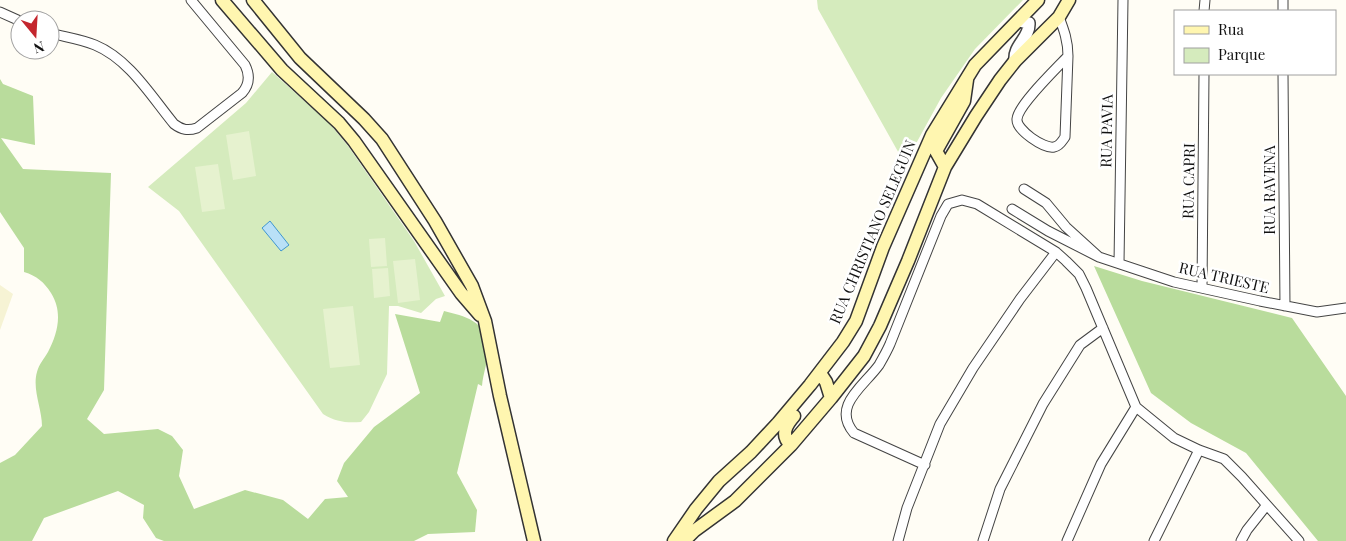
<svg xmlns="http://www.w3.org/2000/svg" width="1346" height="541" viewBox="0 0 1346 541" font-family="'Playfair Display',serif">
<rect width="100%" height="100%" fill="#fffdf5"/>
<!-- farmland -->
<path fill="#f6f3d4" d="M0 285 13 294 0 330Z"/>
<!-- green -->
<path fill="#d5ebbd" d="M817 0H1023L975 49 941 98 907 160 901 157 818 9Z
M272 72 330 124 348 146 414 241 445 296 436 299 421 313 398 306H389L387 374 369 412 361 422C346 423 336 422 323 414L179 211 148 187 246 103Z"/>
<!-- forest -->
<path fill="#b9dc9c" d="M0 79 3 84 33 96 35 145 1 138 23 169 111 173 104 390 87 419 104 434 158 429 172 436 183 450 179 476 194 509 245 490 283 500 308 519 325 499 348 497 337 481 344 463 374 427 420 393 395 314 440 322 444 311C464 316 487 321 488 347 489 359 483 373 482 386L478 384 457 473 477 510 475 532 428 534 414 541H164L156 538 143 518 144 505 118 491 44 518 32 541H0V463L15 455 42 426C42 409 32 389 37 372 39 364 44 359 48 352 58 333 63 312 51 293 44 282 37 276 24 272V248L0 212Z
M1094 266 1142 281 1292 318 1346 396V541H1318L1246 453 1191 423 1151 393Z"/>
<!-- pitch -->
<path fill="#e6f2cf" d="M249 131 256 176 233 180 226 135Z
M218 164 225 209 202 212 195 167Z
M385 238 387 266 371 267 369 239Z
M415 259 420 300 398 303 393 261Z
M388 268 390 296 374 298 372 269Z
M353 306 360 365 330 368 323 309Z"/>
<!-- water -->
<path fill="#b9e0f7" stroke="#3f96cf" d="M270 221 289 245 281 251 262 228Z"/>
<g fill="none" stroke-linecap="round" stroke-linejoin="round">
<!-- minor casing -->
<g stroke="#444" stroke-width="11">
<path id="minor" d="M1283 0V11
M1204 11 1205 0
M0 12 20 21
M1059 17C1064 30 1068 41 1068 56L1065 137C1062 141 1060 146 1054 147 1044 149 1016 130 1017 119 1018 105 1057 68 1068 56
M50 33C65 37 81 39 95 45 129 59 151 96 174 124 182 130 188 131 197 128L242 93C250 84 250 75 245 65L191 0
M1283 74 1285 306
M1012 209 1048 231 1099 257 1066 227 1046 203 1024 189
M1099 257 1174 282 1260 301 1317 312 1346 308
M1119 263 1123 0
M1202 288 1204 74
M925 465 854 433C831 406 864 386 879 365 883 358 887 351 890 344L941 216 948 204 962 200 977 204 1056 252 1066 261 1079 274 1086 288 1136 407 1174 438 1199 450 1224 459 1242 477 1299 541
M898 541 907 508 940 424 973 368 1020 299 1056 252
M983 541 1000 489 1043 404 1080 345 1103 328
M1067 541 1101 464 1136 407
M1154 541 1199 450
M1241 541 1247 530 1266 506"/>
</g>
<!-- tertiary casing -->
<g stroke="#444" stroke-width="14">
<path id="tertiary" d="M1015 61C1013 45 1030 38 1029 23L1019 21"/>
</g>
<!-- secondary casing -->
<g stroke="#333" stroke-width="15">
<path id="secondary" d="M222 0 282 70 339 123 354 141 461 293 480 315
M253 0 300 58 364 119 382 139 435 221 472 286 485 321 500 396 534 541
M945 167 936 151 964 101 967 80
M820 373 826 382 831 398
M791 445C780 435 786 425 794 416
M674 541 696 509 719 481 751 452 778 423 810 385 843 342 856 321 883 247 932 135 975 65 1038 0
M684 541 694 531 735 501 791 445 831 398 864 356 880 326 908 261 945 167 976 116 1000 80 1015 61 1059 17 1069 0"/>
</g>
<!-- minor -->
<use href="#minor" stroke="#fff" stroke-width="9"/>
<!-- tertiary -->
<use href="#tertiary" stroke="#fff" stroke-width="11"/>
<!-- secondary -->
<use href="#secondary" stroke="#fff6b0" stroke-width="12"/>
</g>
<g text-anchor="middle" stroke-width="5" stroke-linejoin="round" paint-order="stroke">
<!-- street labels -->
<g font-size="15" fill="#111" stroke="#fff">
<text transform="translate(1107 131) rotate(-89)" y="5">RUA PAVIA</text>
<text transform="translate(1189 181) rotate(-89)" y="5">RUA CAPRI</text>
<text transform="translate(1270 190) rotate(-90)" y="5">RUA RAVENA</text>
<text transform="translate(873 232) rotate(-67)" y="5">RUA CHRISTIANO SELEGUIN</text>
<text transform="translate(1224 278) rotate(13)" y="5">RUA TRIESTE</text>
</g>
</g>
<!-- legend -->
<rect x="1174" y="10" width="162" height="65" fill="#ffffff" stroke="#a0a0a0"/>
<rect x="1184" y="26" width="25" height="8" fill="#fff6b0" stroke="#a0a0a0"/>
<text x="1218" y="35" font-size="15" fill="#111111">Rua</text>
<rect x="1184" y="48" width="25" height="15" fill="#d5ebbd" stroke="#a0a0a0"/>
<text x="1218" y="60" font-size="15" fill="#111111">Parque</text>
<!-- north arrow -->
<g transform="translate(35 35) rotate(162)"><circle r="24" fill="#ffffff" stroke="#a0a0a0"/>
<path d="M0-4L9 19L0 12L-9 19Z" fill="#c4262e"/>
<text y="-8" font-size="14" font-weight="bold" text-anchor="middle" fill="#111111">N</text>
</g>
</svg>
